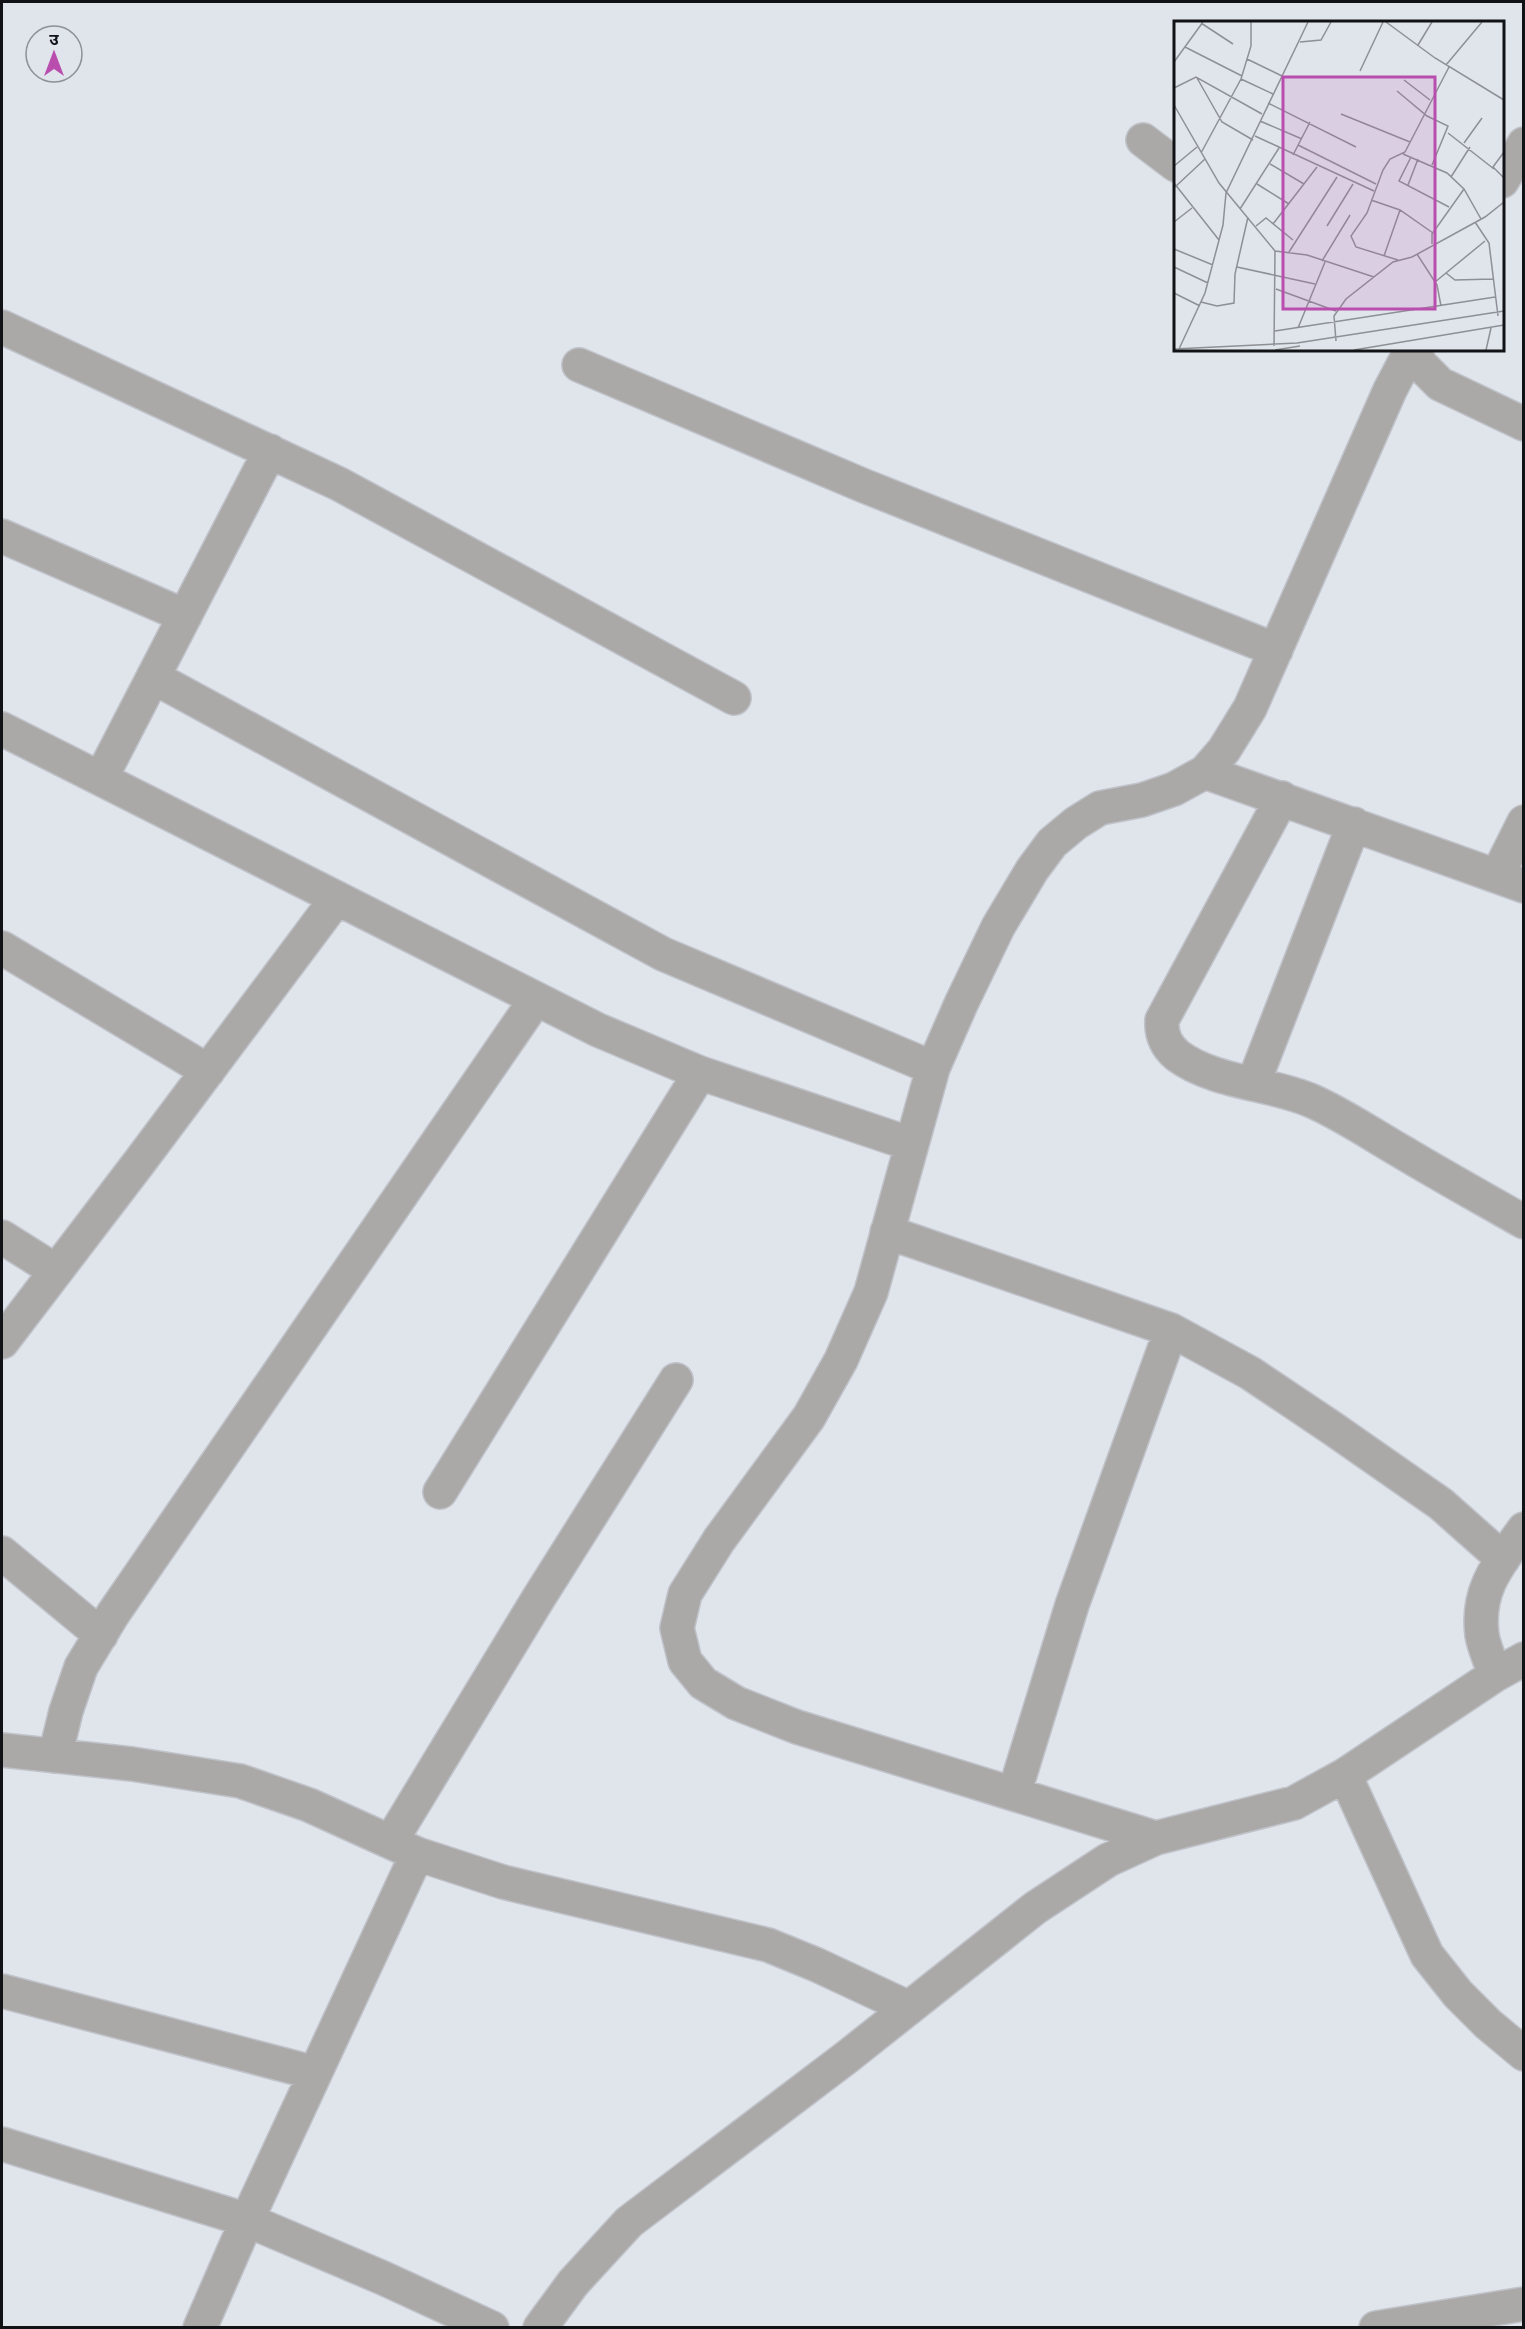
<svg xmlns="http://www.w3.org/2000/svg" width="1525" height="2329" viewBox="0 0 1525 2329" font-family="'Asap Condensed','Noto Sans Devanagari',sans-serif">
<rect width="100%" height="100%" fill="#e0e4eb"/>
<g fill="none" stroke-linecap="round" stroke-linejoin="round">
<!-- minor casing -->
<g stroke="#bfc2c9" stroke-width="36">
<path id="minor" d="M1143 140 1176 165
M1502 181 1524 144
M2 327 339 484 734 698
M1413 350 1421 365 1440 384 1524 424
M579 365 862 485 1276 650
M2 536 185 616
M153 677 663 954 933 1068
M2 729 598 1030 700 1073 911 1144
M1205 772 1524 886
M101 778 270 451
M1282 798 1162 1020C1161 1035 1166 1046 1178 1056 1215 1083 1271 1083 1312 1101 1344 1115 1374 1136 1404 1153 1444 1177 1484 1199 1524 1222
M1497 876 1524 822
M2 948 208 1071
M1253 1084 1354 824
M887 1232 1171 1330 1250 1373 1332 1428 1441 1504 1503 1559
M2 1237 56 1271
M2 1342 141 1160 337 898
M440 1492 700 1073
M2 1553 101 1635
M1495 1675C1491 1662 1484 1648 1482 1635 1476 1589 1499 1564 1524 1529
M2 1750 132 1764 240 1781 309 1805 417 1854 503 1882 768 1945 817 1965 909 2008
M55 1756 66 1711 81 1667 113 1614 536 999
M1345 1775 1427 1955 1458 1994 1488 2024 1524 2054
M1014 1794 1072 1605 1171 1330
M1156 1838 797 1727 736 1703 703 1683 685 1661 677 1628 685 1594 719 1540 809 1417 841 1360 871 1292 933 1068 961 1004 998 927 1032 870 1052 843 1076 823 1100 808 1142 800 1174 789 1205 772 1224 750 1250 708 1390 390 1411 350
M391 1841 538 1599 676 1380
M2 1991 315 2073
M2 2144 247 2220 383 2278 492 2328
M200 2328 247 2220 417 1854
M540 2328 573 2283 629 2222 847 2057 1035 1908 1108 1860 1156 1838 1294 1803 1345 1775 1495 1675 1524 1659
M1376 2328 1524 2304"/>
</g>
<!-- minor -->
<use href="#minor" stroke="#aba9a7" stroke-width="33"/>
</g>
<!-- overview -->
<g transform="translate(1174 21)">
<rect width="330" height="330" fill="#e0e4eb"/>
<path fill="none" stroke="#8d9095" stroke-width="1.5" d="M212 1 261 37 330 79M27 2 59 23M126 21 147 19 157 1M244 24 258 1M11 26 68 55M73 38 108 55M0 41 29 1M272 44 308 1M186 50 209 1M23 57 48 101 79 119M67 58 99 73M230 59 256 79M0 67 22 56 88 93M223 70 253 95 274 105 258 144M94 82 182 126M0 84 45 162 101 230 100 325M167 93 236 121M86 100 128 118M274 112 320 148M81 115 200 170M290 122 308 97M124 124 202 163M330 131 319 146 330 157M27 132 67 58 77 25V1M229 133 273 152 290 168 307 198M119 134 136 101M237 136 225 160 275 186M96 143 130 163M0 145 23 126M277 156 296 126M0 162 45 219M83 163 115 183M234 164 244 138M1 166 31 138M197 179 226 189 259 212M66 188 105 127M0 201 18 187M301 201 315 222 324 295M99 203 143 146M82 205 92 197 119 219M153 205 179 163M258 223V213L290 168M0 228 39 244M101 230 133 234 200 256M115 231 163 156M243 233 263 264 267 285M210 235 226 189M224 239 182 226 177 215 193 192 209 149 216 138 231 131 275 46M148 240 176 194M0 246 34 262M63 246 141 263M272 252 281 259 319 258M261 261 311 220M102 268 162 290M0 272 26 285M27 281 43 285 60 282 61 253 74 196M124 307 151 241M101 310 321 276M162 320 160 295 172 278 219 241 238 236 311 196 330 181M0 328 123 322 330 290M5 328 31 272 49 204 52 172 134 1M101 329 126 325M180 329 330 304M312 329 317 307"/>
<path fill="#b94eae" fill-opacity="0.15" stroke="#b94eae" stroke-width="3" d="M109 56H261V288H109Z"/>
<rect width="330" height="330" fill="none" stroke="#111215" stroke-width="3"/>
</g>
<!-- border -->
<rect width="1525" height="2329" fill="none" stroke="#111215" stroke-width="6"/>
<!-- north arrow -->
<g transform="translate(54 54)"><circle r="28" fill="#e0e4eb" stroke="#8d9095" stroke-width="1.5"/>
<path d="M0-4.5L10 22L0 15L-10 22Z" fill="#b94eae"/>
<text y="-9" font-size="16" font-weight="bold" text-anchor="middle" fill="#111215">उ</text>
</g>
</svg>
